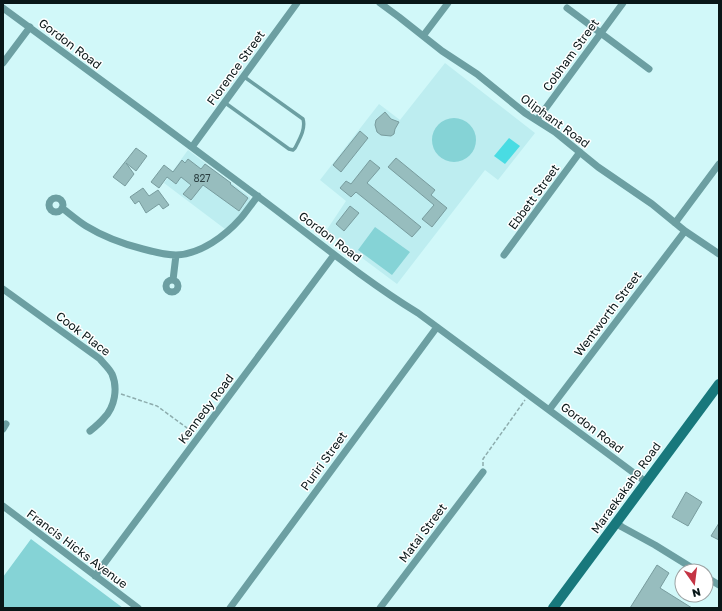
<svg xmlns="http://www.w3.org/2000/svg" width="722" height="611" viewBox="0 0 722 611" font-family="'Golos Text',sans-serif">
<rect width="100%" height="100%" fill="#d1f8f9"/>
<!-- built -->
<path fill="#bdedf0" d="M445 63 535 133 498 180 485 170 397 284 326 231 346 201 320 180 379 104 400 120Z
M188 150 250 197V202L237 218 225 229 164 183Z"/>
<!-- green -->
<path fill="#85d3d6" d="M432 140a22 22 0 1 1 44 0a22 22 0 1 1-44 0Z
M375 227 410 252 392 275 358 250Z
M31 539 123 608H3V577Z"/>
<!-- water -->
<path fill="#49dce3" d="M509 138 520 146 505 164 494 156Z"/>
<!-- building -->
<path fill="#97bdbe" stroke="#789c9e" d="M385 112 391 119 399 122 395 129 394 134 391 136 381 135 377 132 375 125 376 120Z
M360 131 368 138 341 172 333 165Z
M136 148 147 156 136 171 126 163 134 174 125 186 113 177Z
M396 158 435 190 431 195 447 208 432 227 422 219 434 205 388 167Z
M188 159 201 169 205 164 231 183 230 184 248 198 239 211 203 185 191 200 183 194 191 185 181 177 176 184 167 177 159 188 151 182 164 165 173 172 182 160 185 163Z
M370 160 380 168 367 183 421 227 412 237 356 192 351 197 340 188 346 181 351 184Z
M143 188 149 196 158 190 169 205 163 209 159 204 146 213 139 201 135 204 130 197Z
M350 206 359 213 344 231 336 224Z
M686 492 702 502 688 526 672 517Z
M719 523V540L711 536Z
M657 565 669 573 660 588 692 608H630Z"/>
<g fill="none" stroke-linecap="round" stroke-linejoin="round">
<!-- path -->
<path stroke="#8dacad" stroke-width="1.5" stroke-dasharray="4 2" stroke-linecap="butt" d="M121 394 157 406 194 433
M483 466V459L525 400"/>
<!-- service -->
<path stroke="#6c9fa2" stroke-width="3.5" d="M224 102 289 149 293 150 295 148C299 140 306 129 303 119L243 76"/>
<!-- minor -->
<path stroke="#6c9fa2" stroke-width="7" d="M380 3 399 17 442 51 477 74 525 113 555 132 598 167 652 204 685 231 719 254
M3 8C88 70 172 132 256 195 310 235 361 278 418 313L646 482
M567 8 649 69
M423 36 448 3
M3 63 30 27
M537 120 623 3
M192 147 297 3
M49 205a7 7 0 1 1 14 0a7 7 0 1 1-14 0Z
M62 208C70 214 78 221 86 226 104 237 123 244 143 249 154 252 165 255 176 255 201 254 225 236 241 218 247 211 252 203 258 196
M675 223 719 164
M504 255 580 152
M173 280 176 255
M166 286a6 6 0 1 1 12 0a6 6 0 1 1-12 0Z
M3 289 100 359C104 364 109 368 112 374 118 388 115 407 104 418 100 423 95 427 90 431
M549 410 685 231
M3 429 6 424
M3 506 138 608
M616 523 622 527 655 545 697 571
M95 576 334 255
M706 577 719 585
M230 608 437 327
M380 608 483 472"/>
<!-- secondary -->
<path stroke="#18787c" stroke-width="10" d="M553 608 719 384"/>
</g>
<g text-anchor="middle" stroke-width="3" stroke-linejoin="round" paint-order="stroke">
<!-- number labels -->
<g font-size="10" fill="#2c4042">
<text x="202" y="182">827</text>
</g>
<!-- street labels -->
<g font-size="12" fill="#091718" stroke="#fff">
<text transform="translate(70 44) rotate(37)" y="4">Gordon Road</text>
<text transform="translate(571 55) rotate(-54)" y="4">Cobham Street</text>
<text transform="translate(236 68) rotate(-54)" y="4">Florence Street</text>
<text transform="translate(555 121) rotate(36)" y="4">Oliphant Road</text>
<text transform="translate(534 197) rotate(-54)" y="4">Ebbett Street</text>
<text transform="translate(330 237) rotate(37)" y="4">Gordon Road</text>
<text transform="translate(608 314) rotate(-53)" y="4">Wentworth Street</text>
<text transform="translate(83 334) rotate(37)" y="4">Cook Place</text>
<text transform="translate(206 409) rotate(-53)" y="4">Kennedy Road</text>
<text transform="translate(592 428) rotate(37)" y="4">Gordon Road</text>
<text transform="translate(324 461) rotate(-54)" y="4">Puriri Street</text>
<text transform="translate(626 488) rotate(-54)" y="4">Maraekakaho Road</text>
<text transform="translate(423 533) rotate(-53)" y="4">Matai Street</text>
<text transform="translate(77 549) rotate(37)" y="4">Francis Hicks Avenue</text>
</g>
</g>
<!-- border -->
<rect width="722" height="611" fill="none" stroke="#091718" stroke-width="8"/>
<!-- north arrow -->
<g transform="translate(694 583) rotate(166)"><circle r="19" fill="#ffffff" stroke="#9da2a3"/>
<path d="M0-3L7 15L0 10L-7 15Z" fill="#c43444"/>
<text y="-6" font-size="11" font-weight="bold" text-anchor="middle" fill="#091718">N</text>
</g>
</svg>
